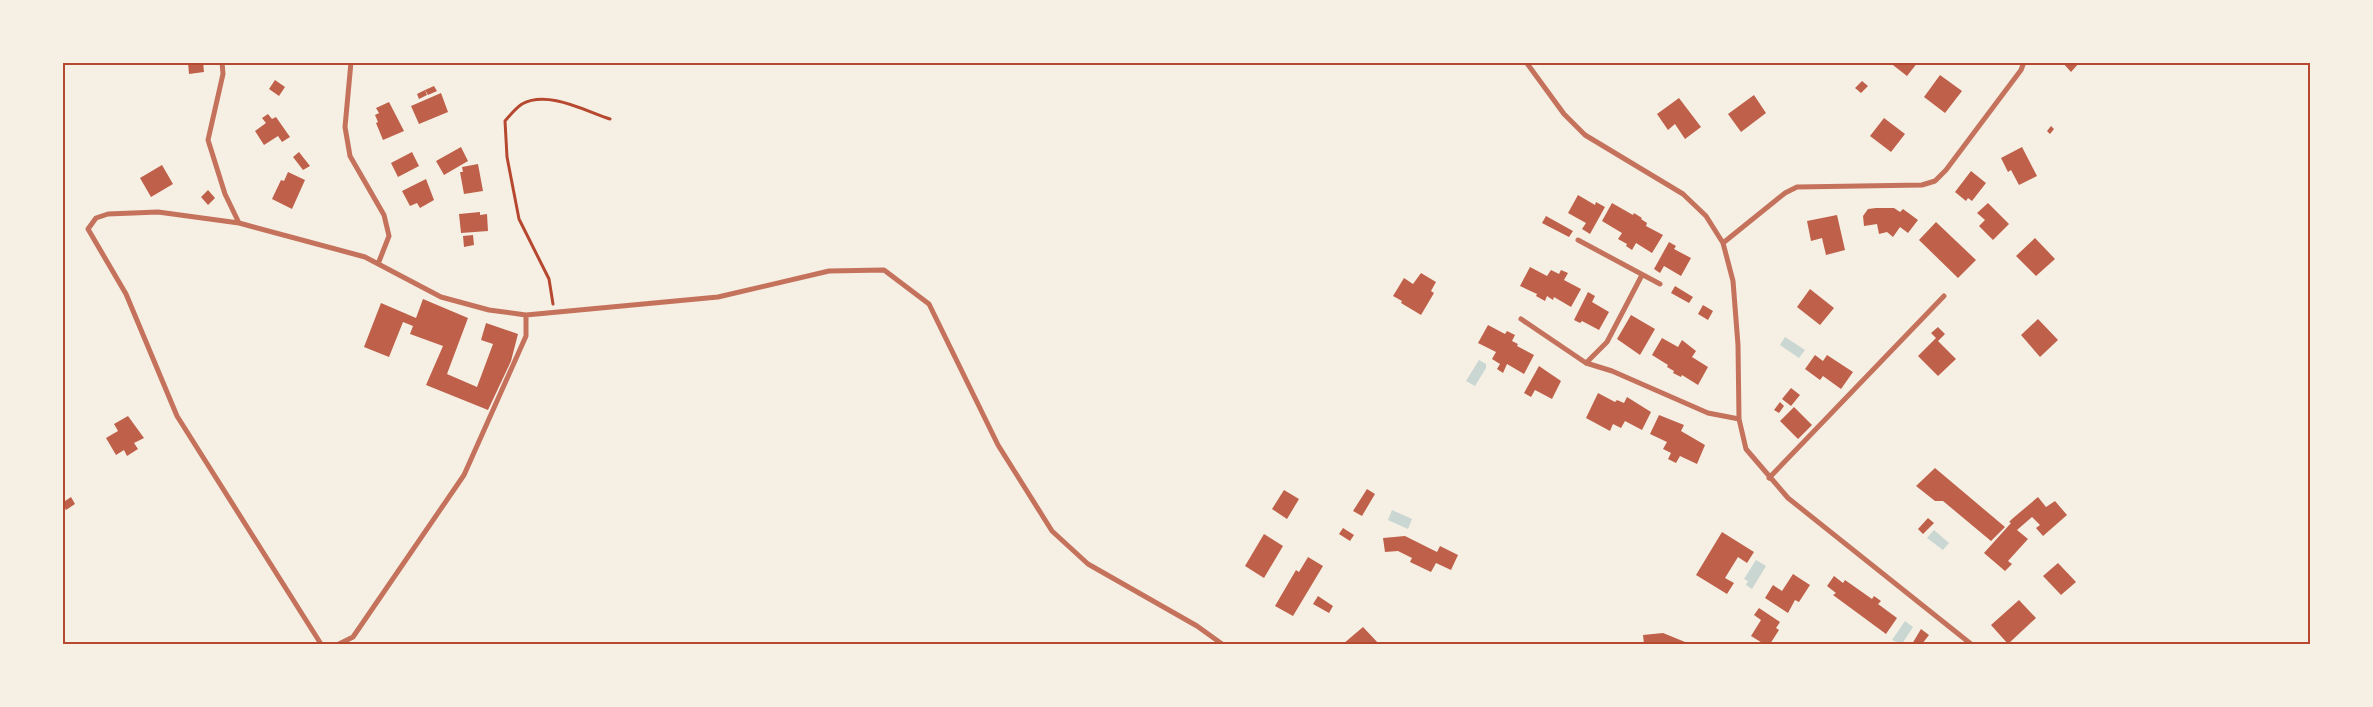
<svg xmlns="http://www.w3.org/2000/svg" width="2373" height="707" viewBox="0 0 2373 707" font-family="'Titillium Web',sans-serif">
<rect width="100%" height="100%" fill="#f6efe4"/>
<!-- water -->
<path fill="#c9d6d2" d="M1785 337 1805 350 1799 358 1780 345Z
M1479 360 1486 364V368L1475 386 1466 381Z
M1392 510 1412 519 1408 529 1388 520Z
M1934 530 1949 543 1943 550 1927 538Z
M1756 560 1766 566 1752 589 1746 585 1748 581 1744 579Z
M1905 621 1913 627 1902 644 1892 640Z"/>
<!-- building -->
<path fill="#bf614a" d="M188 62H203L204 72 189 74Z
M1889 62H1918L1907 76Z
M2062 62H2080L2071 72Z
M1940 75 1962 91 1945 113 1924 97Z
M275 80 285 87 279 96 269 89Z
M1862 81 1868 86 1861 93 1855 88Z
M434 86 437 91 428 95 425 90Z
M425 90 427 95 419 99 417 94Z
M441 93 448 112 419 124 411 106Z
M1754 95 1766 113 1741 132 1728 114Z
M1679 98 1701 127 1685 139 1675 124 1668 130 1657 114Z
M389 102 404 131 383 140 376 123 378 122 375 115 379 113 376 108Z
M268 114 272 119 276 117 290 137 282 142 278 136 264 145 255 131 266 123 262 118Z
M1884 118 1905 134 1891 152 1870 136Z
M2051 126 2054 129 2050 134 2047 131Z
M461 147 468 161 444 175 436 161Z
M2022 147 2037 176 2019 185 2011 170 2008 172 2001 158Z
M299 152 310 166 303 170 293 157Z
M412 152 419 166 398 177 391 163Z
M478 164 483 191 464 194 460 172H463L462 167Z
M162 165 173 184 151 197 140 178Z
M1971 171 1986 183 1972 201 1968 198 1966 201 1955 192Z
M288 172 305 180 292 209 272 199 281 180 284 181Z
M426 179 434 200 420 208 417 203 410 206 402 191Z
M208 190 215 198 208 205 201 197Z
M1578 195 1595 205 1596 202 1605 207 1590 234 1582 229 1586 223 1568 213Z
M1612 203 1633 215 1634 213 1642 218 1641 219 1647 223 1646 226 1663 235 1652 253 1636 243 1632 250 1626 246 1627 244 1618 239 1622 233 1602 221Z
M1988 203 2009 224 1993 240 1979 226 1985 220 1977 213Z
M1876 208H1894L1900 212 1903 209 1918 220 1908 233 1900 227 1893 237 1887 232 1879 234 1877 224 1864 226 1863 216 1868 209Z
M480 212V215L487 214 488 231 461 233 459 214Z
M1837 215 1845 250 1826 255 1822 238 1811 241 1807 221Z
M1546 216 1573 231 1569 237 1542 223Z
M1936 222 1976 260 1958 278 1919 240Z
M473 235 474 245 464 247 463 236Z
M2035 238 2055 259 2036 276 2016 256Z
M1669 242 1676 246 1674 249 1691 258 1681 276 1664 266 1660 273 1654 269Z
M1530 267 1547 276 1551 270 1559 274 1561 270 1568 273 1564 280 1581 289 1571 307 1554 297 1553 300 1547 296 1545 301 1536 296 1537 294 1520 286Z
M1421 273 1436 282 1431 291 1434 293 1421 315 1401 303 1402 301 1393 296 1404 278 1413 284Z
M1675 286 1693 297 1689 303 1671 293Z
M1810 289 1834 308 1820 325 1797 307Z
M1588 292 1595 296 1592 302 1609 312 1599 330 1582 321 1580 323 1574 320Z
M423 299 468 318 447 374 477 387 493 344 481 340 486 323 518 334 511 361 488 410 426 385 443 346 410 334 413 326 403 322 389 357 364 347 381 303 416 318Z
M1703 305 1713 311 1708 320 1698 314Z
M1631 315 1655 329 1640 355 1617 339Z
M2038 319 2058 340 2040 357 2021 335Z
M1488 325 1505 334 1507 331 1515 335 1512 341 1518 344 1517 346 1534 355 1524 374 1507 364 1503 373 1497 369 1500 364 1492 359 1496 352 1478 343Z
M1938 327 1945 334 1938 341 1956 359 1938 376 1918 356 1936 338 1931 333Z
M1662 338 1678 347 1682 340 1696 351 1692 357 1708 367 1698 385 1682 375 1681 377 1673 373 1674 371 1667 367 1668 365 1652 355Z
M1815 355 1823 361 1827 355 1853 372 1841 389 1823 376 1820 380 1805 369Z
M1539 366 1561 381 1552 399 1535 390 1531 397 1524 393Z
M1791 388 1800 395 1791 406 1782 399Z
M1598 393 1615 402 1617 400 1624 403 1627 397 1651 412 1642 430 1625 421 1621 428 1613 424 1610 431 1586 418Z
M1780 402 1784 406 1779 413 1774 410Z
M1794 407 1812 425 1798 439 1780 421Z
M1659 415 1684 425 1681 431 1705 445 1697 464 1680 456 1676 463 1668 459 1671 453 1663 449 1667 442 1650 434Z
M128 416 144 438 134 443 138 449 127 456 124 450 116 455 106 438 118 431 114 424Z
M1935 468 2005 527 1991 541 1943 501H1935L1916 486Z
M1367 489 1375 494 1362 516 1353 511Z
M1284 490 1299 499 1287 519 1272 509Z
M71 497 75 504 66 510 62 503Z
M2038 497 2046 507 2055 501 2067 515 2043 536 2036 528 2040 525 2032 517 2017 530 2028 539 2008 561 2012 564 2005 571 1984 553 2011 523 2009 522 2012 519Z
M1928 518 1934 523 1923 534 1918 529Z
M1343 528 1354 535 1350 541 1339 534Z
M1722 532 1754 552 1747 563 1738 557 1725 578 1734 583 1727 594 1696 575Z
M1264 534 1283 546 1264 578 1245 566Z
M1405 536 1437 552 1440 546 1458 555 1451 570 1436 563 1431 572 1410 562 1412 558 1398 551 1385 552 1383 538Z
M1308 557 1323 566 1293 616 1275 606 1296 570 1299 572Z
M2058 563 2076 582 2061 595 2043 576Z
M1793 574 1810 585 1799 602 1795 600 1788 613 1765 598 1773 585 1782 591Z
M1834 576 1843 583 1845 580 1872 599 1874 596 1881 601 1878 604 1897 618 1886 634 1833 595 1836 593 1827 586Z
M1318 596 1333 606 1329 613 1313 604Z
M2019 600 2036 618 2008 644 1991 625Z
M1759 608 1780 622 1776 628 1779 630 1770 644H1764L1751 636 1761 620 1754 615Z
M1363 627 1379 644H1343Z
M1921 629 1929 635 1922 644H1912Z
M1663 633 1690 644H1644L1643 635Z"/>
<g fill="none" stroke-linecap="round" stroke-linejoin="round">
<!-- path -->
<path stroke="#b5482f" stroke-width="3" d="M553 304 549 279 519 219 507 157 505 121C510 115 516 108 522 104 548 90 585 111 610 119"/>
<!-- minor -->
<path stroke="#c5725c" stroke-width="5" d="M222 62 223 74 208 140 225 194 239 223
M351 62 345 127 350 156 384 215 389 236 378 264
M1526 62 1564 114 1585 135 1683 194 1706 216 1723 243 1733 281 1738 345 1739 419 1746 449 1788 498 1971 644
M1578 240 1660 284
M1723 243 1785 193 1797 187 1922 185 1935 181 1946 170 2021 70 2024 62
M1521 319 1586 363 1612 371 1708 413 1739 419
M1586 363 1607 342 1642 275
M1769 478 1944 296
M321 644 177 416 126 294 88 229 96 218 108 214 158 212 239 223 365 257 441 297 489 310 526 315 718 297 829 271 884 270 929 304 998 445 1052 531 1088 564 1197 626 1222 644
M339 644 353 637 464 475 526 336V315"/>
</g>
<!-- border -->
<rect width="2373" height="707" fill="none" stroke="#f6efe4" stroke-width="128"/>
<rect x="64" y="64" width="2245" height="579" fill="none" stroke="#b5482f" stroke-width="2"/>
</svg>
